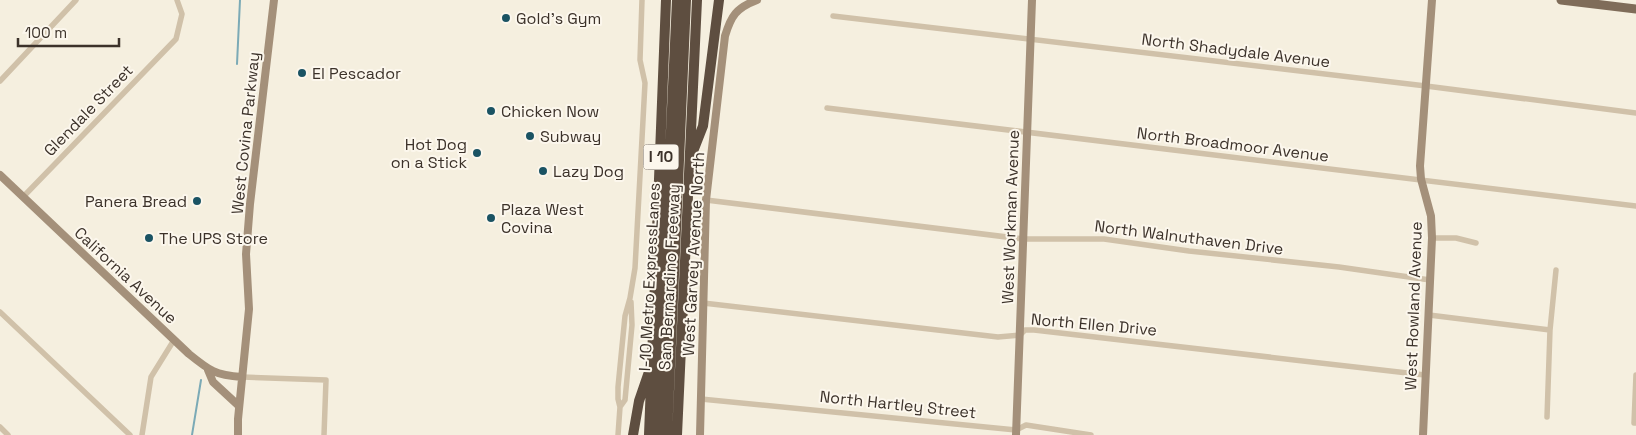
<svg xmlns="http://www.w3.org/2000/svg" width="1636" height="435" viewBox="0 0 1636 435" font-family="'Space Grotesk',sans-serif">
<rect width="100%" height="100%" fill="#f5efdf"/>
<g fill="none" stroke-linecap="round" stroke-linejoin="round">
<!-- stream -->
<path stroke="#7baab6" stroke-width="2" d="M237 64 240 0
M192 435 201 380"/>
<!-- street -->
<path stroke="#d0c1a9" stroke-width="5.5" d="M833 16 1426 86 1636 113
M0 81 76 0
M827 108 1636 206
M23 197 176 39 182 14 177 0
M706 200 1023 239H1104L1189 251 1339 267 1430 280
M1432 238H1456L1476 243
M703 303 998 337 1020 335 1025 330H1034L1425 375
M0 312 130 435
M1429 315 1550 330
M1636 375 1634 423H1636
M242 377 326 380 324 435
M701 399 1016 430 1026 425 1091 435
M620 407 625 400 632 325 631 302
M1547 417 1550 330 1556 270
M0 427 8 435
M142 435 151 377 174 340
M618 435 620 407 618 399V387L625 316 630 298 635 268 645 83 640 60 642 0"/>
<!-- secondary -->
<path stroke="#a4907a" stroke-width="8" d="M0 175 189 354C210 371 215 375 242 377
M208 370 213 382 239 406
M238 435V419L249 309 246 254 250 204 274 0
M700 435 706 200 725 36C731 16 736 8 757 0
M1016 435 1032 0
M1423 435 1432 238 1431 216 1421 179 1420 166 1432 0"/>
<!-- primary -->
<path stroke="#7f6c59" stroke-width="9" d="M1561 0 1636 9"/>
<!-- highway -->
<path stroke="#5e4e40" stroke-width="10" d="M692 154 703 126 719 0
M633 435 639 401 649 372
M649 435 666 0
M657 435 677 0
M667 435 686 0
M677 435 697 0"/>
</g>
<!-- markers -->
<g fill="#1a5363" stroke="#fcf7ed" stroke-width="2">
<circle cx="506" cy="18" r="5"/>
<circle cx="302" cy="73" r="5"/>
<circle cx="491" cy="111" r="5"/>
<circle cx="530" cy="136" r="5"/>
<circle cx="477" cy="153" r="5"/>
<circle cx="543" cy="171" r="5"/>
<circle cx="197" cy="201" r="5"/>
<circle cx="491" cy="218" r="5"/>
<circle cx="149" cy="238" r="5"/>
</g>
<g text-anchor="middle" stroke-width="4" stroke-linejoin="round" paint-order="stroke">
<!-- shield labels -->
<rect fill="#fcf7ed" stroke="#766d64" stroke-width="1" x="643.5" y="144.5" width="35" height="25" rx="4"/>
<g font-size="15" font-weight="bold" fill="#3c322a">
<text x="661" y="162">I 10</text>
</g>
<!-- poi labels -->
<g font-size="16" fill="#3c322a" stroke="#fcf7ed" text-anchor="start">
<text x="516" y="24">Gold's Gym</text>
<text x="312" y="79">El Pescador</text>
<text x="501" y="117">Chicken Now</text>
<text x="540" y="142">Subway</text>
<text x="467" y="150" text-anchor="end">Hot Dog<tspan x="467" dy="18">on a Stick</tspan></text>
<text x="553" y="177">Lazy Dog</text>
<text x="187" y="207" text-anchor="end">Panera Bread</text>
<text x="501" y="215">Plaza West<tspan x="501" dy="18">Covina</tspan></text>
<text x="159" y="244">The UPS Store</text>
</g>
<!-- street labels -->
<g font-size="16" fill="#3c322a" stroke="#fcf7ed">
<text transform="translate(1236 50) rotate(7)" y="6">North Shadydale Avenue</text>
<text transform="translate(88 110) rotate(-46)" y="6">Glendale Street</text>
<text transform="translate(245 133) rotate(-84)" y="6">West Covina Parkway</text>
<text transform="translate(1233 144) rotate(7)" y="6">North Broadmoor Avenue</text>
<text transform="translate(1010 217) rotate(-88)" y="6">West Workman Avenue</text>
<text transform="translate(1189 237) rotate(7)" y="6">North Walnuthaven Drive</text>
<text transform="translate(693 254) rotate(-87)" y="6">West Garvey Avenue North</text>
<text transform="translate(126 275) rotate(43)" y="6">California Avenue</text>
<text transform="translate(649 277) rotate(-87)" y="6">I-10 Metro ExpressLanes</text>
<text transform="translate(669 277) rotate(-87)" y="6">San Bernardino Freeway</text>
<text transform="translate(1413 306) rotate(-88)" y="6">West Rowland Avenue</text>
<text transform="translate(1094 324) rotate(5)" y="6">North Ellen Drive</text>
<text transform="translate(898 404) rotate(6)" y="6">North Hartley Street</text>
</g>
</g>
<!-- scale -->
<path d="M18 38v8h101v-8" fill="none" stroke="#3c322a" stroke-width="2.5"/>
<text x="25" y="38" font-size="15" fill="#3c322a" stroke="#fcf7ed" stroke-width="4" paint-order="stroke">100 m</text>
</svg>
